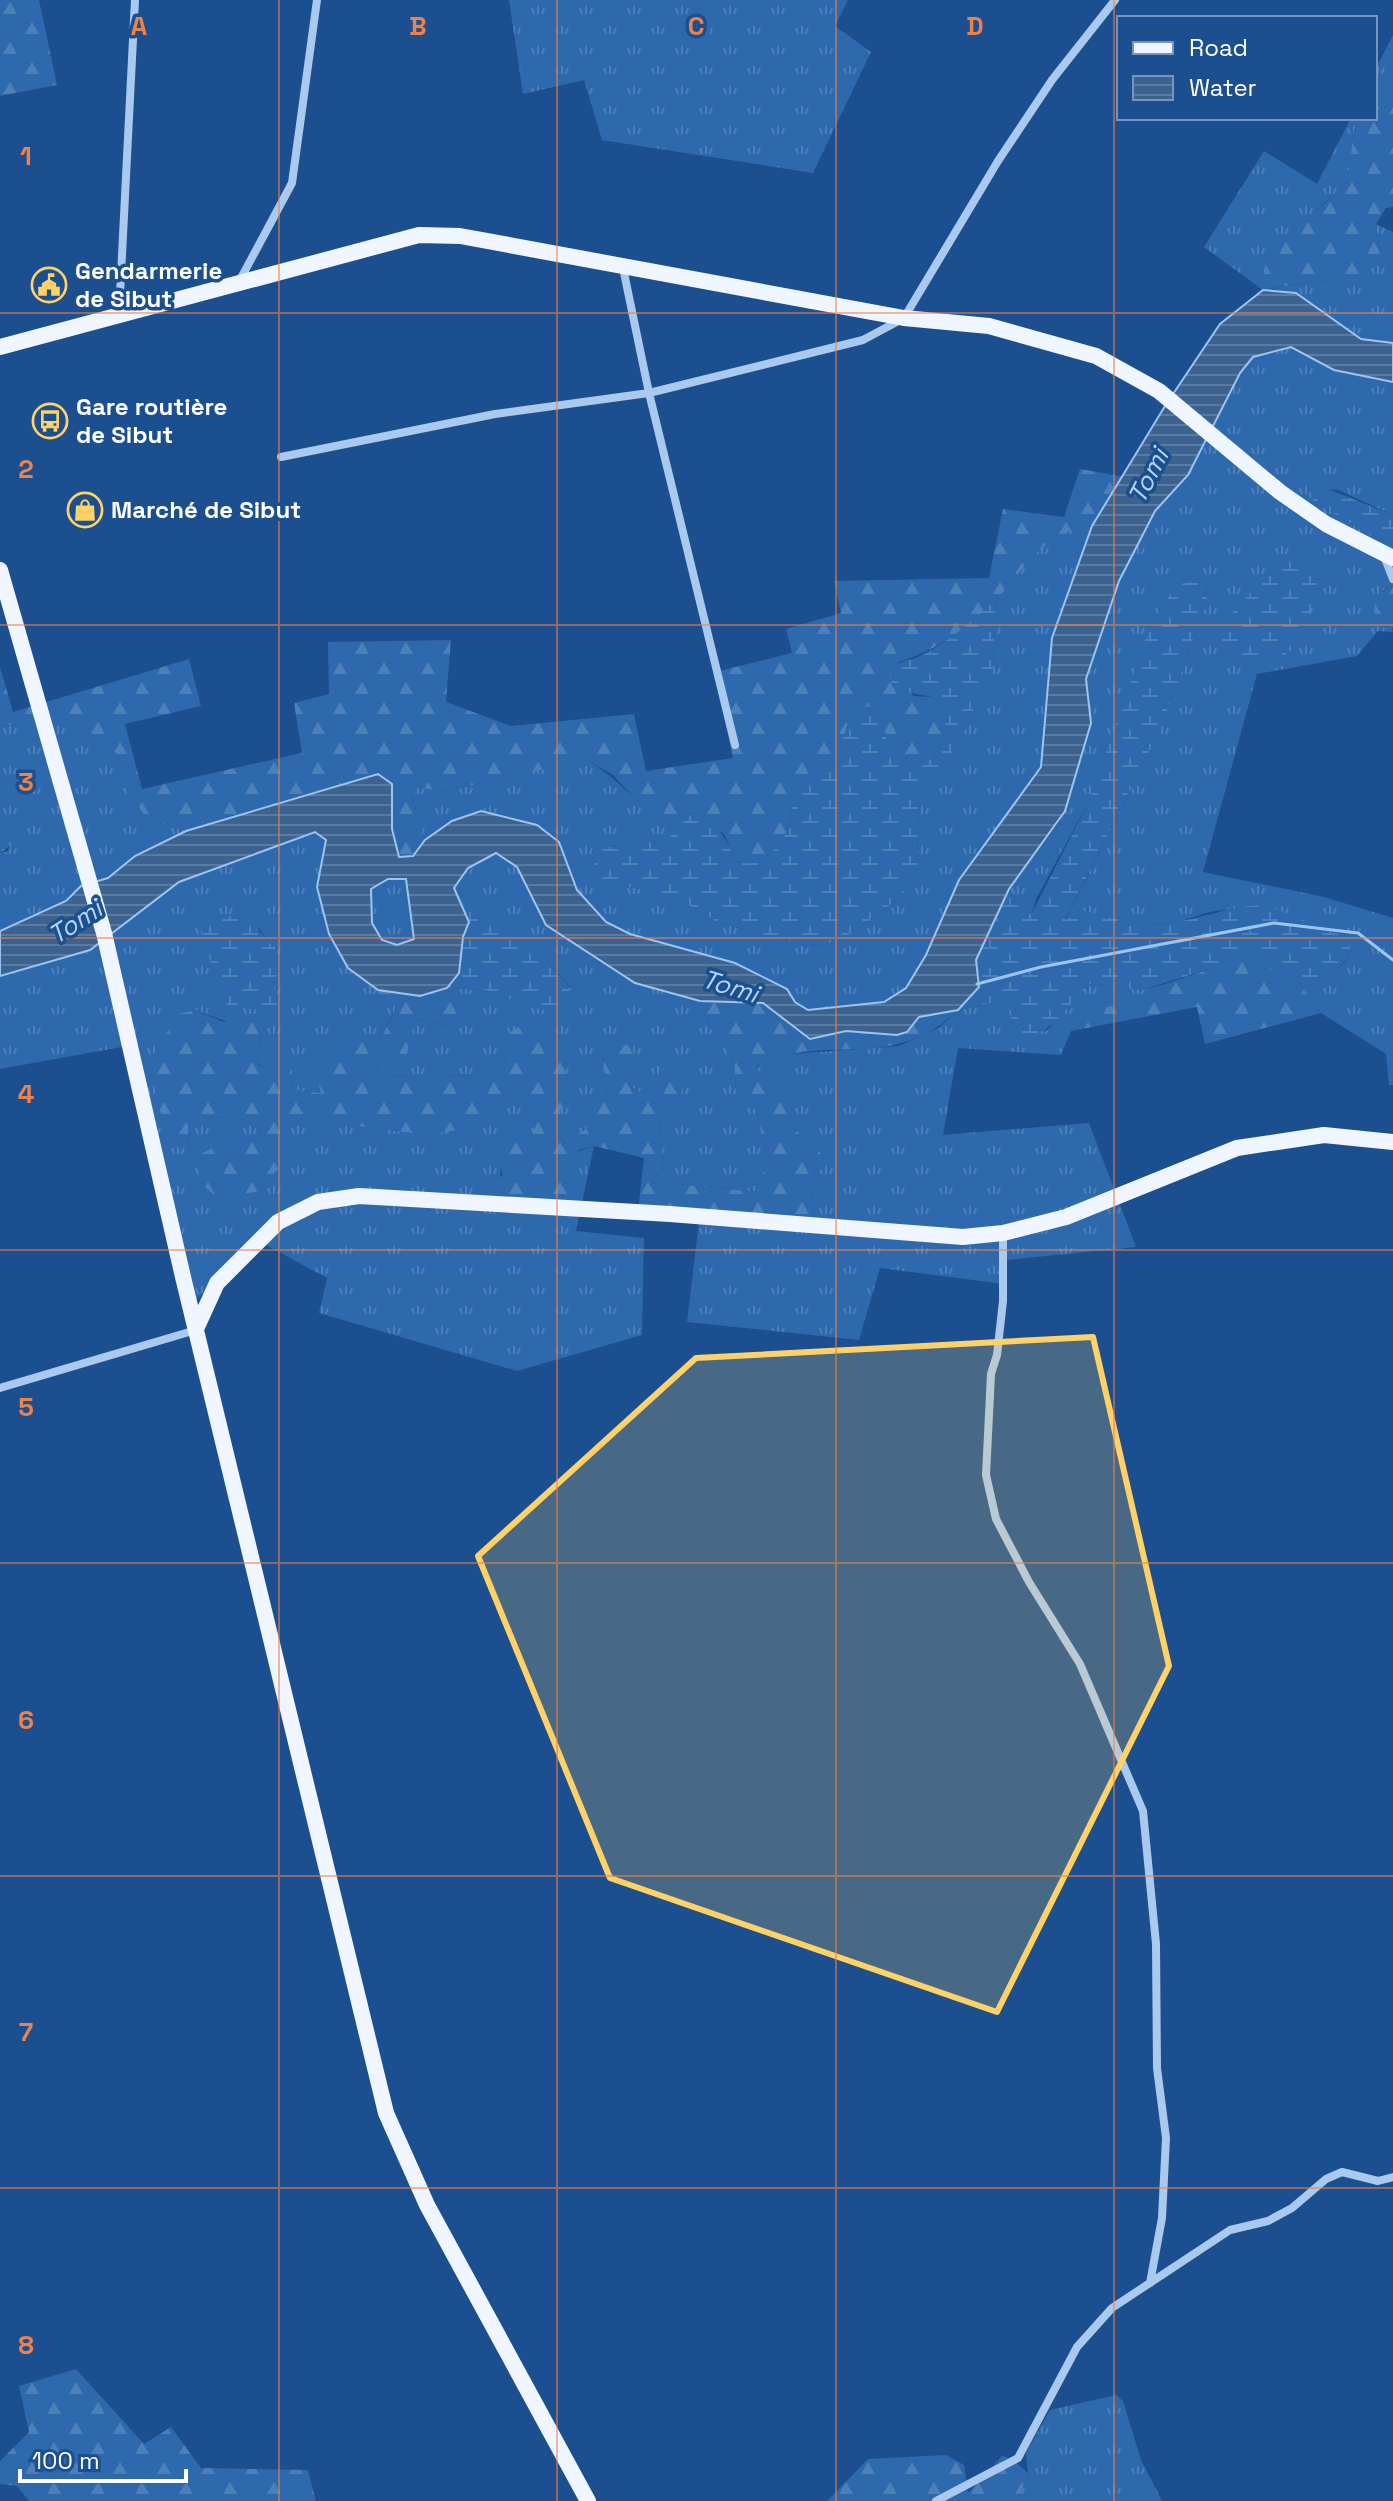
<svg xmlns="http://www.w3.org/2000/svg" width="1393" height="2501" viewBox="0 0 1393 2501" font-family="'Space Grotesk',sans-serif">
<defs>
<pattern id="grass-tufts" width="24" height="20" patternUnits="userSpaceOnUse" patternTransform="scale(2)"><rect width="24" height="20" fill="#2e69ad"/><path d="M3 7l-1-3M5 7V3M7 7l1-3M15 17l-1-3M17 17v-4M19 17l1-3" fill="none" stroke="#4d80b9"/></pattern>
<pattern id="forest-firs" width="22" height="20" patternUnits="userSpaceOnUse" patternTransform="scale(2)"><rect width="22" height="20" fill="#2e69ad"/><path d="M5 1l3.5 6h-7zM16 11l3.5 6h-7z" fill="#4d80b9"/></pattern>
<pattern id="wetland-marsh" width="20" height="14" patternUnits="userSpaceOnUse" patternTransform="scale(2)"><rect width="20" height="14" fill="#2e69ad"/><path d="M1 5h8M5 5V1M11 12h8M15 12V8" fill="none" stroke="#4d80b9"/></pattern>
<pattern id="water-rules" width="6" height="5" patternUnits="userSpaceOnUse" patternTransform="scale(2)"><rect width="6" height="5" fill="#3c6290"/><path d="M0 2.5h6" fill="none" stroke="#597aa1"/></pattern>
</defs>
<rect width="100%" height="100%" fill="#1b4f8f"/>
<!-- grass -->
<path fill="url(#grass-tufts)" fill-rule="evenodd" d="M509 0H848L835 26 871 52 813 173 602 140 584 80 523 94Z
M1393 35V104L1375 111V70Z
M1351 118H1364L1354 130 1351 172 1340 189 1274 248 1264 290 1318 280 1338 283 1380 253 1376 224 1393 232V343L1362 339 1296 294 1263 290 1204 247 1264 151 1317 184Z
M1291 347 1334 370 1393 382V515L1338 490 1308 487V497L1371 536 1393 542V585L1382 591 1393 632 1378 631 1357 656 1257 674 1203 872 1324 897 1393 918V1085H1389L1386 1054 1321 1013 1300 984C1321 977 1341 973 1351 952 1350 945 1349 941 1342 937 1324 925 1245 908 1223 910 1205 911 1188 921 1170 923 1154 926 1101 917 1086 911L1065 921 1160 730 1207 602 1206 582 1117 728 1089 801 1036 899 1031 916 1018 907 1009 889 1060 821 1091 723 1086 679 1119 581 1155 511 1188 475 1240 373 1253 357Z
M1092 526 1052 638 1041 767 959 880 926 955 906 988 884 1003 808 1010 795 1002 787 989 735 963 630 934 606 922 577 890 559 842 452 821 425 840 412 796 417 787 443 792 587 760C616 777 637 803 664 824L692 813 668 840 592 849 598 881 672 895 717 922 807 946 826 944 854 932 903 895 917 869 919 795 961 738 993 668 996 600 1030 557 1053 536 1072 528Z
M69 719 117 754 129 792 146 818 186 831 135 856 108 878 81 886 66 901 0 931V853L8 851 19 830 0 821V726Z
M315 832 326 840 317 887 348 968 378 990 379 1002 397 1006 377 1045 322 1093 293 1090 292 1067 266 1068 257 1063 261 1034 195 1010 179 1148 189 1145 188 1123 195 1115 244 1120 260 1131 257 1140 218 1145 201 1183 302 1119 428 1135 516 1091 525 1096 536 1124 534 1134 504 1140 500 1177 594 1146 576 1231 644 1238 642 1335 517 1371 319 1313 327 1278 255 1239 194 1302 138 1044 0 1069V976L90 950 179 882ZM258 927 284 964 273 982 279 1012Z
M496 853 517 867 546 925 635 983 700 1001 715 1037 734 1058 736 1093 757 1111 766 1161 759 1192 665 1183 659 1120 672 1059 643 1094 630 1086 637 1058 602 1054 607 1094 584 1132 538 1152 557 1128 507 1034 504 1063 488 1075 377 1077 378 1063 414 1019 455 1027 471 1006 447 988 485 990 543 1010 571 988 537 949 454 889 468 868Z
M388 879H406L414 940 397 945 382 940 372 923 370 889Z
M1090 984 1141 990 1165 984 1152 1003 1091 1009 1071 1031 1061 1055 958 1048 943 1135 1089 1123 1136 1247 1007 1260 1004 1284 880 1268 859 1340 687 1322 700 1214 815 1222 810 1180 824 1165V1156L787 1122 752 1069 776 1055 899 1046 940 1027 958 1010 1003 1000 1019 1035 1048 1030 1073 997Z
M1116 2395 1123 2401 1141 2460 1162 2501H1018L1028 2473 1026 2453 1050 2410Z"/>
<!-- forest -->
<path fill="url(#forest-firs)" d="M0 0H39L57 85 0 96Z
M1393 104V207L1386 208 1376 224 1380 253 1357 279 1338 283 1318 280 1263 290C1258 237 1314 222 1341 186 1356 166 1347 142 1359 121L1375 118V111Z
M1080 469 1125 477 1092 526C1044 531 1027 566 997 599 972 626 934 652 898 662L913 696 933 697 948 712 941 744 932 759 912 763 889 745 878 710 847 726 837 763C820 774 806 784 794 802 789 809 792 818 789 826 780 848 760 871 736 861L724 834 692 813 664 824 655 820 613 775 587 760 443 792 417 787 412 796 425 840 413 856 398 857 392 829V784L378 774 186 831 146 818 129 792 117 754 69 719 0 726V667L13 712 189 659 201 706 125 724 142 789 302 753 294 703 329 694 328 642 451 640 446 702 511 726 634 714 646 771 733 758 715 672 792 653 786 629 841 613 834 581 989 578 1003 509 1064 517Z
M1393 585V628H1390L1375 615C1372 601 1381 591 1393 585Z
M1242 952 1261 956 1282 979 1300 984 1321 1013 1205 1044 1197 1007 1071 1031 1091 1008 1152 1003 1165 984 1213 968Z
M447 988 472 1006 465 1023 455 1027 415 1019 406 1057 378 1063 377 1077 488 1075 504 1063 507 1034 523 1024 561 1057 567 1077 557 1128 540 1151 584 1131 607 1094 602 1053 629 1044 637 1058 630 1086 643 1094 672 1058 685 1074 679 1109 659 1120 665 1183 758 1192 766 1161 757 1111 736 1093 734 1058 715 1037 700 1001 763 1003 810 1039 846 1031 897 1035 907 1032 919 1017 958 1010C890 1076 822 1029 753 1068L787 1084V1122L824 1156V1165L810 1180 815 1222 638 1211 644 1158 594 1146 578 1150 566 1201 505 1195 499 1149 504 1140 533 1134 536 1124 525 1096 516 1091 499 1100 487 1125 428 1135 301 1119 285 1131 284 1163 256 1192 216 1197 201 1183V1154L218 1145 257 1140 260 1131 244 1120 195 1115 188 1123 189 1145 179 1149 163 1121 148 1063 178 1014 195 1010 224 1022 251 1016 261 1034 257 1064 266 1068 284 1060 292 1067 293 1090 321 1093 314 1066 337 1038 377 1045 397 1007 379 1002 378 990 420 996Z
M76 2369 144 2444 171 2427 201 2468 308 2470 316 2501H29L17 2486 0 2484V2461L29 2432 19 2386Z
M946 2455 964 2465 968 2493 1002 2456 1012 2459 1028 2473 1018 2501H827L868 2459Z"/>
<!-- wetland -->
<path fill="url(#wetland-marsh)" d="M1318 485 1393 515V542L1371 536 1308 497V487Z
M1288 552C1302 554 1313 562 1319 575 1305 631 1305 669 1235 662L1222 646 1221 625Z
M1196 580 1206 582 1207 602 1160 730 1065 920 1086 911C1101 917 1154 926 1170 923 1201 919 1229 906 1261 905 1273 905 1324 930 1341 935L1349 942 1351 952C1340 973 1305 993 1282 979 1262 967 1272 958 1242 952L1213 968 1141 990 1090 984C1068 1001 1048 1044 1019 1035L1003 1000 958 1010 979 987 976 960 1009 889 1018 907 1031 915 1089 801 1153 618 1177 585Z
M996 600 993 668 961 738 919 795 917 869 903 895 854 932 826 944 807 946 717 922 672 895 598 881 592 849 667 840 692 813C718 823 725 836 736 861 760 871 780 847 789 826 793 816 789 805 796 795 807 781 823 773 837 763 843 742 845 714 869 706L878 710 889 745 911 762 932 759 941 744 948 712 933 697 895 690C890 681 888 675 895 667 901 659 910 661 918 657 946 644 973 621 996 600Z
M0 821 19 830V840L0 853Z
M454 889 537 949 571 989 563 1008 543 1010 485 990 447 988C463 968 459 945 469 922Z
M212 913C253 919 262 930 284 964L273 982 279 1012 229 1006 221 999 201 928 203 918Z"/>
<!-- water -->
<path fill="url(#water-rules)" stroke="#9cc4f0" stroke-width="2" fill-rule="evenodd" d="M1263 290 1296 293 1361 339 1393 343V382L1334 370 1291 347 1253 357 1240 373 1188 475 1155 511 1119 581 1086 679 1091 723 1065 811 1009 889 976 960 979 987 958 1010 919 1017 907 1032 897 1035 846 1031 810 1039 763 1003 700 1001 635 983 546 925 517 867 496 853 468 868 454 888 469 922 463 937 459 973 447 988 420 996 378 990 348 968 329 934 317 887 326 840 315 832 179 882 90 950 0 976V931L66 901 81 886 108 878 135 856 186 831 378 774 392 784V829L399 857 413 856 425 840 452 821 481 811 537 825 559 842 577 890 606 922 630 934 735 963 787 989 795 1002 808 1010 884 1002 906 988 926 955 959 880 1041 767 1052 638 1092 526 1165 406 1220 324ZM388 879H406L414 939 397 945 382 940 372 923 371 889Z"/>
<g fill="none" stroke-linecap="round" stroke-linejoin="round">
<!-- stream -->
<path stroke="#9cc4f0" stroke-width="3" d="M977 984 1041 967 1274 923 1358 933 1393 960"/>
<!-- minor -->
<path stroke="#a9c9ee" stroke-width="8" d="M623 268 649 393 735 745
M240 280 292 183 317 0
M119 314 135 0
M281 457 495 414 649 393 863 340 904 318 998 161 1052 80 1115 0
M1384 556 1393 579
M1003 1234V1301L997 1355 991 1374 986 1475 996 1519 1029 1582 1080 1664 1143 1811 1156 1944 1157 2068 1166 2138 1162 2218 1150 2283
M0 1388 196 1330
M936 2501 1018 2458 1077 2347 1112 2308 1230 2230 1268 2221 1292 2208 1326 2179 1342 2172 1378 2181 1393 2177"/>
<!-- primary -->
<path stroke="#f0f6ff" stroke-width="16" d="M0 347 419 235 460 236 904 318 989 326 1096 356 1159 391 1280 492 1326 524 1393 558
M0 570 104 933 183 1277 386 2113 427 2205 588 2501
M196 1329 217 1283 278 1222 318 1202 359 1196 670 1214 963 1237 1003 1233 1066 1217 1237 1148 1324 1135 1393 1142"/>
</g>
<!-- marked area -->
<path fill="#ffd166" fill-opacity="0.2" stroke="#ffd166" stroke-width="6" stroke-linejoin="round" d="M1093 1337 1169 1666 997 2012 610 1878 478 1556 696 1358Z"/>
<!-- grid -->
<path fill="none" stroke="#ee8249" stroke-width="2" stroke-opacity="0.55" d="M279 0V2501M557 0V2501M836 0V2501M1114 0V2501M0 313H1393M0 625H1393M0 938H1393M0 1250H1393M0 1563H1393M0 1876H1393M0 2188H1393"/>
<!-- icons -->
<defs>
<g id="civic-ring" transform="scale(1.8)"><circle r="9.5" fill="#1b4f8f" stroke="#ffd166" stroke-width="1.5"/><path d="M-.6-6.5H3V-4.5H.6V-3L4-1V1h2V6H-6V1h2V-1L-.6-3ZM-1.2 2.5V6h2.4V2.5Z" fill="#ffd166"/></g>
<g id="bus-ring" transform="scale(1.8)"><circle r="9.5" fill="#1b4f8f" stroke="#ffd166" stroke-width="1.5"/><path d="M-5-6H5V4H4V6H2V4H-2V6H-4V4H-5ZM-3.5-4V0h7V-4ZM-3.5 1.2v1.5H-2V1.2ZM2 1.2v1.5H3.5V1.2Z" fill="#ffd166"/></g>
<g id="shop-ring" transform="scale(1.8)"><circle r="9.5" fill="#1b4f8f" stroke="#ffd166" stroke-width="1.5"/><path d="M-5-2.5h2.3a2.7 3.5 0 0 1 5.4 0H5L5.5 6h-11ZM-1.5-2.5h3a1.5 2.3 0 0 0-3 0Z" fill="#ffd166"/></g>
</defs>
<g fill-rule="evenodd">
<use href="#civic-ring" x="49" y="285"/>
<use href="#bus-ring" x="50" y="421"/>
<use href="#shop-ring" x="85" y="510"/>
</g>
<g text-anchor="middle" stroke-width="7" stroke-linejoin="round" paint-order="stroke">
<!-- poi labels -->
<g font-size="24" font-weight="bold" fill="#fff" stroke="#1b4f8f" text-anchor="start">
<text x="75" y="279">Gendarmerie<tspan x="75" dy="28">de Sibut</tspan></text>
<text x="76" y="415">Gare routière<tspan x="76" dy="28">de Sibut</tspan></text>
<text x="111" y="518">Marché de Sibut</text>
</g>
<!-- water labels -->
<g font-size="26" font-style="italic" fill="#b5d3f5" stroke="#1b4f8f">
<text transform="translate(1148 476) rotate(-63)" y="9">Tomi</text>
<text transform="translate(75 922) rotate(-33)" y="9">Tomi</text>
<text transform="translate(730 986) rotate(17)" y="9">Tomi</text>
</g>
</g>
<g font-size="26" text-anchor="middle" font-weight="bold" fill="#ee8249" stroke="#1b4f8f" stroke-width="7" stroke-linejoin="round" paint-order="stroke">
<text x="139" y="35">A</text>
<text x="418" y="35">B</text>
<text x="696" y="35">C</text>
<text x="975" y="35">D</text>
<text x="26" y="165">1</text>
<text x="26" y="478">2</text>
<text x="26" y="791">3</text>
<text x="26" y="1103">4</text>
<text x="26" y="1416">5</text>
<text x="26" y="1729">6</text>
<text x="26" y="2041">7</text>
<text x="26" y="2354">8</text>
</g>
<!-- legend -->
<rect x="1117" y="16" width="260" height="104" fill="#1b4f8f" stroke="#7695bc" stroke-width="2"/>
<rect x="1133" y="42" width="40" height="12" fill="#f0f6ff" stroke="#7695bc" stroke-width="2"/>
<text x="1189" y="56" font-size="24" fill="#ffffff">Road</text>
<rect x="1133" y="76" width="40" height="24" fill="url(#water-rules)" stroke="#7695bc" stroke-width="2"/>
<text x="1189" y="96" font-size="24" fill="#ffffff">Water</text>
<!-- scale -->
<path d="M20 2469v12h166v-12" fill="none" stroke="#ffffff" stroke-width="4"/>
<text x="32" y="2469" font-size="24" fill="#ffffff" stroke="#1b4f8f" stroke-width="6" paint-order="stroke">100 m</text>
</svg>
